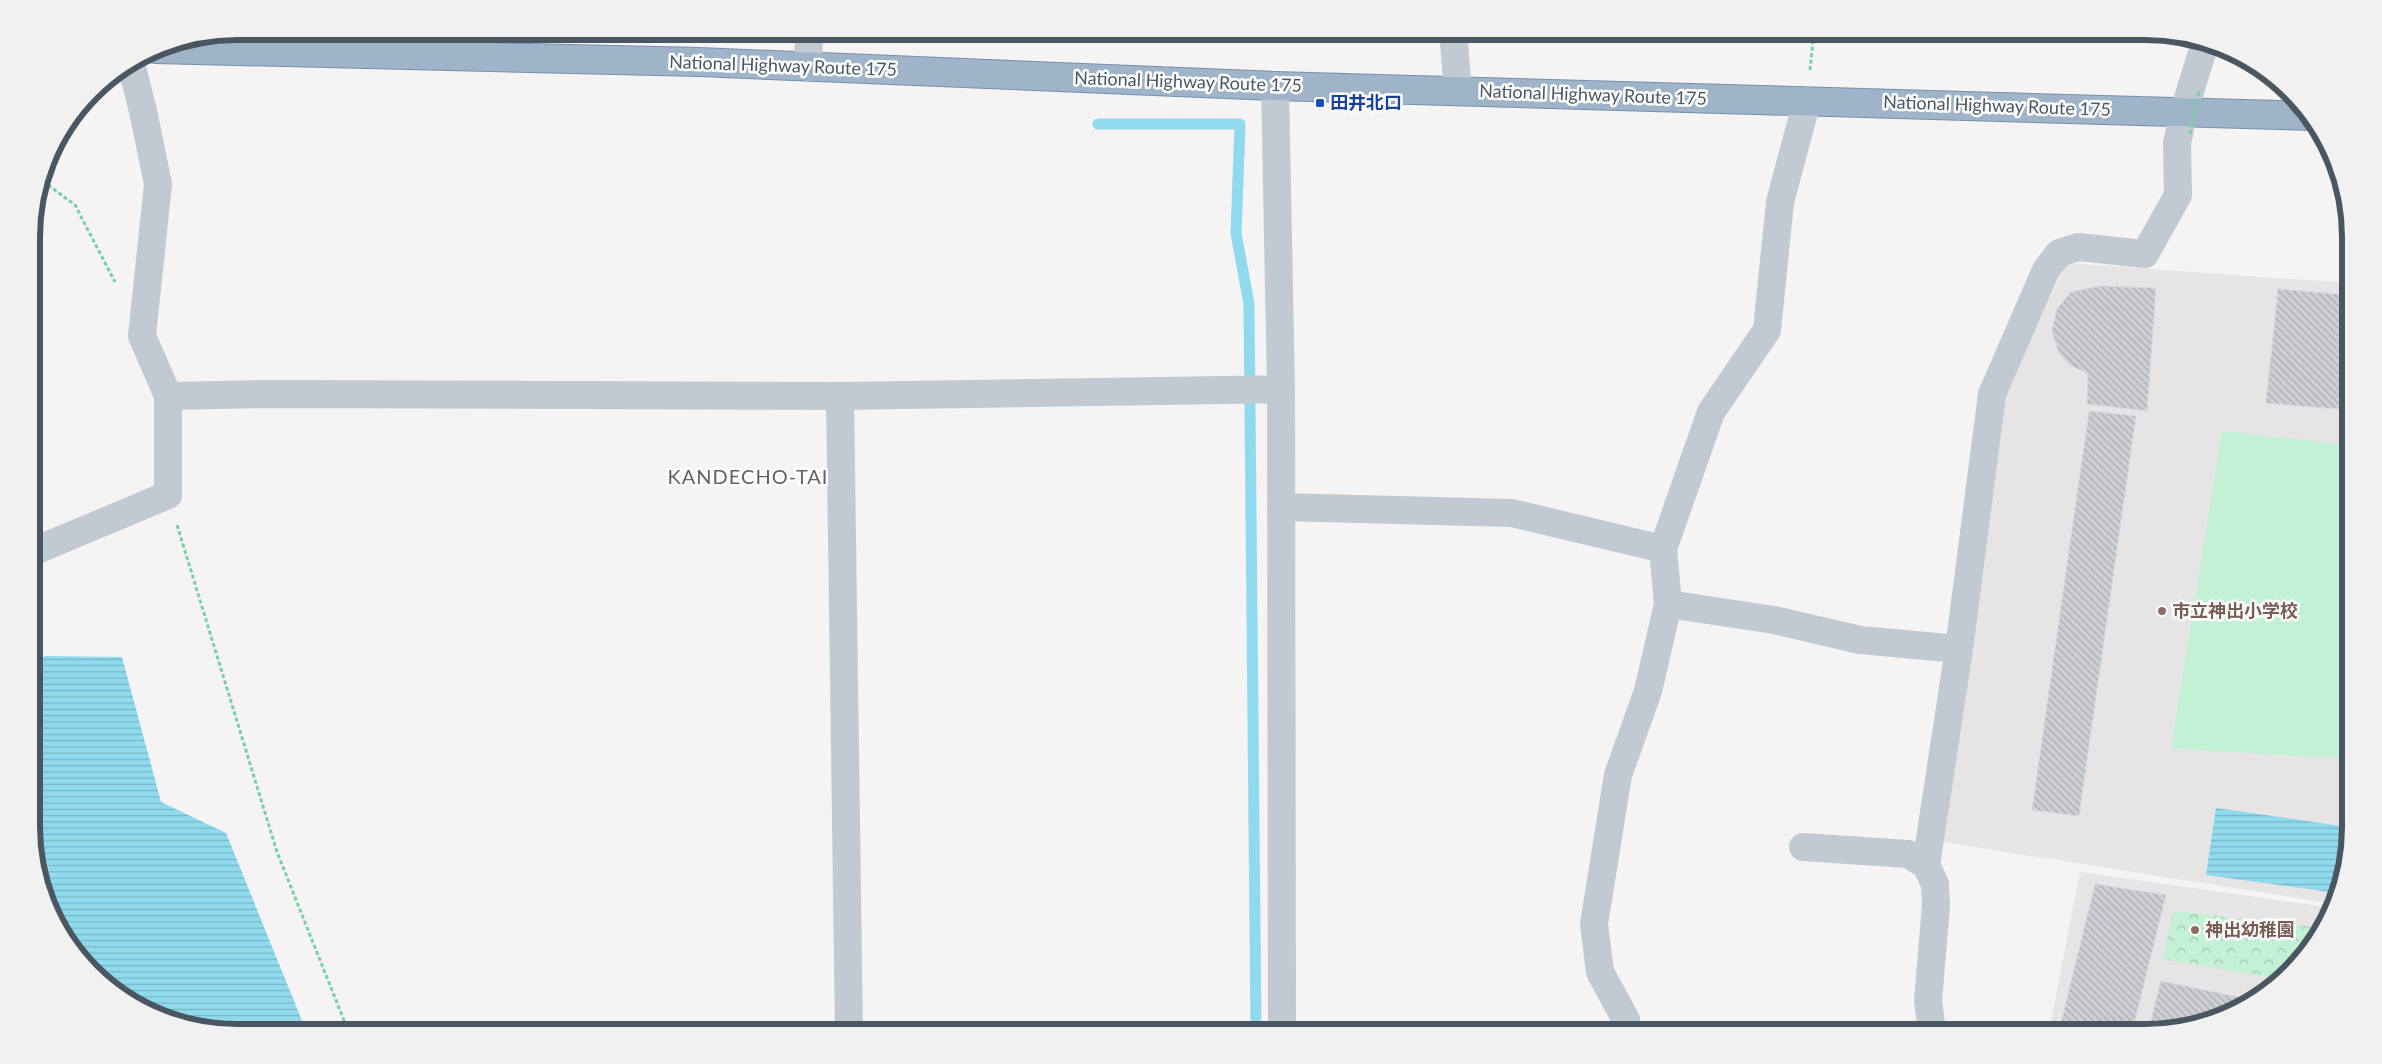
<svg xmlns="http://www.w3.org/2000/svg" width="2382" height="1064" viewBox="0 0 2382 1064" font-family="Lato,'Noto Sans JP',sans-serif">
<defs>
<pattern id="park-crowns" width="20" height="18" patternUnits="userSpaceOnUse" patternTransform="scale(1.25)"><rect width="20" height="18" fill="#c3f1d5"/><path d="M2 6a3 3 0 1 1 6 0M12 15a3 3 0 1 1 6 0" fill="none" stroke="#a0c6b0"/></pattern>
<pattern id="water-rules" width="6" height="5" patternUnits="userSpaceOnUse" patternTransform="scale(1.25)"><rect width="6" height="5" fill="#90daee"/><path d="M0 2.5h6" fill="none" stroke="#78b4c4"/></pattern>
<pattern id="building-back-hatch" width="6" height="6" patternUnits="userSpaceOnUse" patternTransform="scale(1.25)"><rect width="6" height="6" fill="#cdcfd5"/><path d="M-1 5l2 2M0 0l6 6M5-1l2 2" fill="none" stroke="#a8abb0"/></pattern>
</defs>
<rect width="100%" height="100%" fill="#f5f3f3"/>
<!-- education -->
<path fill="#e6e4e5" d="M2067 263 2349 283 2351 827 2335 904 1943 842 2003 394Z
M2080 872 2334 908 2308 953 2260 998 2212 1022 2158 1032H2049Z"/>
<!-- park -->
<path fill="url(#park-crowns)" d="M2174 911 2322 928 2308 953 2280 979 2162 959Z"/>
<!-- garden -->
<path fill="#c3f1d5" d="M2222 431 2350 445 2351 759 2171 748Z"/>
<!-- water -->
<path fill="url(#water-rules)" d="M45 656 122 657 161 802 226 833 307 1033H237L158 1017 111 990 74 952 47 906 33 854V666Z
M2216 808 2348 827 2338 893 2206 875Z"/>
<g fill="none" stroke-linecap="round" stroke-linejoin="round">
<!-- stream -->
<path stroke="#90daee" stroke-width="11" d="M1089 31 1090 34
M1098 124H1240L1236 233 1249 304 1256 1033"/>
</g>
<!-- building -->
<path fill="url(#building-back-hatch)" stroke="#d7d9de" d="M2100 286 2156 288 2147 411 2087 404 2088 374 2070 365 2058 351 2052 330 2057 309 2071 292Z
M2278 289 2349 295 2350 410 2266 403Z
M2089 411 2136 416 2079 816 2032 810Z
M2095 884 2166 895 2132 1032H2081L2060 1027Z
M2161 981 2252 1000 2212 1022 2158 1032H2148Z"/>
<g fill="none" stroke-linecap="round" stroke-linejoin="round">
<!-- trunk casing -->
<g stroke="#7690ad" stroke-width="30">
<path id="trunk" d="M155 49 699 62 1275 86 2311 116"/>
</g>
<!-- path -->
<path stroke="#7ad0a6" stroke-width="3" stroke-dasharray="4 2.5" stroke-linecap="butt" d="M1810 70 1814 31
M43 181 75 205 115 282
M177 525 277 852 349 1033
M1658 1029 1671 1032"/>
<!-- minor -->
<path stroke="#c1cad2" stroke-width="28" d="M1453 31 1458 91
M808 67 809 31
M1275 86 1281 389 1282 1033
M168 396 265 394 840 396 1281 389
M840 396 849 1033
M1281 507 1512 513 1663 549
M32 552 168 495V396L142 336 158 184 143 111 131 64
M1668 604 1774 620 1860 640 1959 649
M1803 847 1908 854 1926 865 1935 884 1936 905 1928 1001 1932 1032
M1926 865 1959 649 1992 394 2046 270 2059 253 2078 247 2145 254 2178 195 2177 143 2184 111 2205 43
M1624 1032 1626 1020 1600 972 1594 924 1618 775 1648 691 1668 604 1663 549 1711 412 1767 330 1780 202 1807 101"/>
<!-- trunk -->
<use href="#trunk" stroke="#9fb4c9" stroke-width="28"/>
<!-- path-bridge -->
<path stroke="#7ad0a6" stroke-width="3" stroke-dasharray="4 2.5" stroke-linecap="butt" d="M2190 134 2199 91"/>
</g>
<!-- markers -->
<rect fill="#1a4fb4" stroke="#fff" stroke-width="2" x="1315" y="98" width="10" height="10" rx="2.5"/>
<g fill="#8d6e63" stroke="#fff" stroke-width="2">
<circle cx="2162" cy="611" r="5"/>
<circle cx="2195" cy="930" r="5"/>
</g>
<g text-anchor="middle" stroke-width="5" stroke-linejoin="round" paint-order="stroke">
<!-- street labels -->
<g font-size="18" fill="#4a5661" stroke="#fff">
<text transform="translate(783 66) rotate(2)" y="6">National Highway Route 175</text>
<text transform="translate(1188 82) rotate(2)" y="6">National Highway Route 175</text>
<text transform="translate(1593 95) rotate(2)" y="6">National Highway Route 175</text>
<text transform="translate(1997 106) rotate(2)" y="6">National Highway Route 175</text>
</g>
<!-- transit labels -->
<g font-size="18" font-weight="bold" fill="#164399" stroke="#fff" text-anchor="start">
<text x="1330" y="109">田井北口</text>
</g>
<!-- education labels -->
<g font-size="18" font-weight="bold" fill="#785e54" stroke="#fff" text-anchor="start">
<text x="2172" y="617">市立神出小学校</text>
<text x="2205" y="936">神出幼稚園</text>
</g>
<!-- quarter labels -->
<g font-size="20" letter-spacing="1" fill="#5f6368" stroke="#fff">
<text x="748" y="484">KANDECHO-TAI</text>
</g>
</g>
<!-- crop -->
<path d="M0 0H2382V1064H0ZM237 40H2145A197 197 0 0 1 2342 237V827A197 197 0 0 1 2145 1024H237A197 197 0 0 1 40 827V237A197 197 0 0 1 237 40Z" fill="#f1f1f2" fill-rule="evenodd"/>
<path fill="none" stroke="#4a5661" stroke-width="6" d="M237 40H2145A197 197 0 0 1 2342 237V827A197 197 0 0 1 2145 1024H237A197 197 0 0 1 40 827V237A197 197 0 0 1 237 40Z"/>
</svg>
